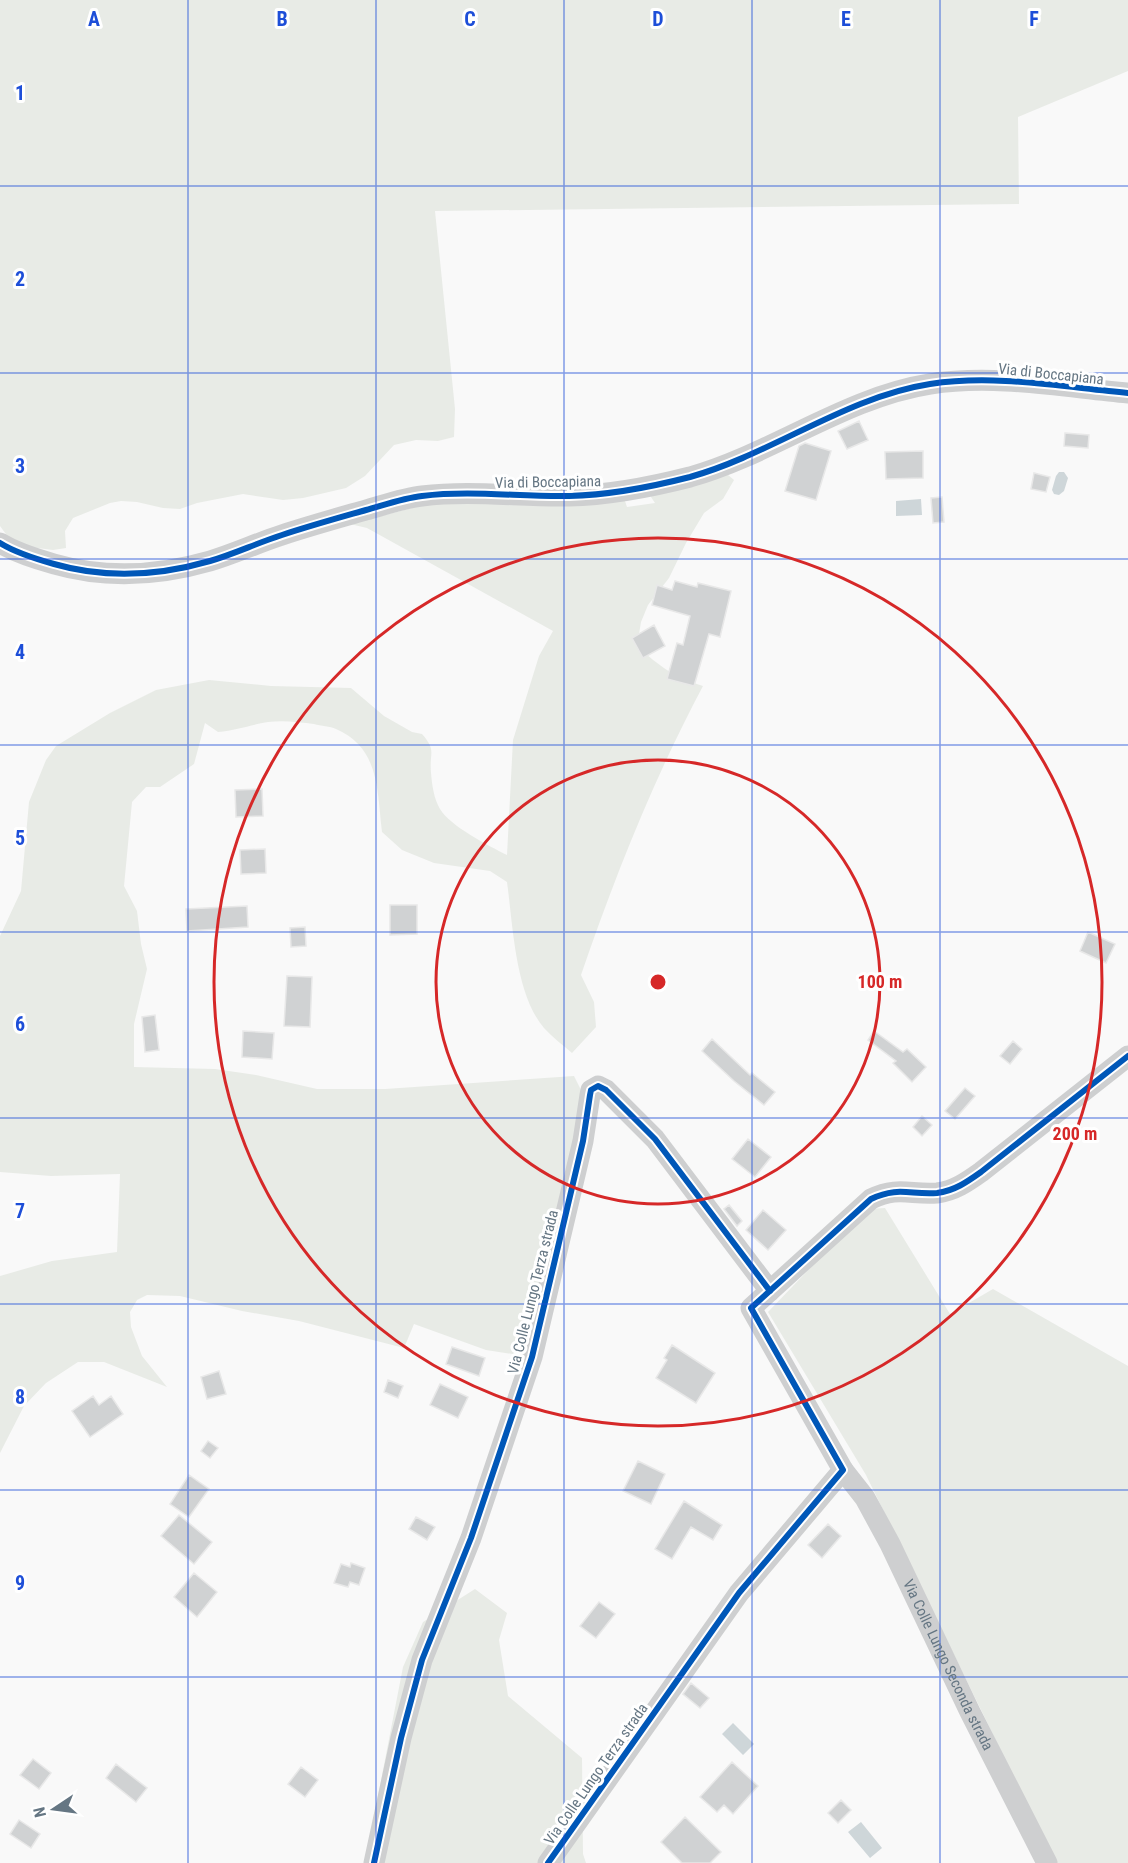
<svg xmlns="http://www.w3.org/2000/svg" width="1128" height="1863" viewBox="0 0 1128 1863" font-family="'Roboto Condensed',sans-serif">
<rect width="100%" height="100%" fill="#f9f9f9"/>
<!-- green -->
<path fill="#e8ebe6" d="M0 0H1128V71L1018 117 1019 204 435 211 455 409 454 437 438 441 416 440 394 445 365 476 346 488 303 498 283 500 243 494 197 503 180 509 163 508 137 502 121 501 110 503 73 518 65 531 66 548 53 550 14 545 0 526Z
M727 474 734 480 723 499 704 513 686 543 669 578 648 605 641 622 637 646C659 666 674 677 703 686 654 778 615 876 581 975L594 1002 596 1027 572 1053C563 1045 552 1037 544 1028 515 994 513 925 507 882L490 871 434 863 402 850 382 832C377 791 380 748 336 729 330 726 321 726 314 724 300 722 282 720 268 722 250 725 237 730 218 732L205 723 194 764 160 787H146L132 802 124 886 137 911 141 944 147 969 134 1024V1067L215 1069 256 1075 317 1089H385L574 1076 588 1104 532 1357 486 1350 414 1324 404 1348 299 1321 242 1311 180 1296 147 1295 137 1300 130 1312 131 1327 142 1356 167 1387 104 1362H78L46 1383 24 1406 0 1453V1276L52 1261 117 1252 120 1174 51 1176 0 1172V936L21 891 29 802 46 760 56 746 110 713 156 690 209 680 271 686 351 688 384 716 412 732 422 734C437 751 429 752 431 773 432 785 434 799 440 809 450 826 489 846 507 855L513 740 539 656 553 631 367 528 350 524 439 501H625L627 507 655 503 649 494Z
M885 1208 950 1314 993 1289 1128 1366V1863H1056L866 1475 768 1312 867 1209Z
M475 1589 507 1613 499 1640 508 1696 582 1758 583 1854 586 1863H365L403 1667 423 1622Z"/>
<!-- water -->
<path fill="#ced6d9" d="M1059 472H1064L1068 478 1064 491 1059 495 1054 494 1052 490 1056 476Z
M921 499 922 515 896 516V501Z
M733 1723 754 1744 743 1755 722 1734Z
M861 1822 882 1848 870 1858 848 1832Z"/>
<!-- building -->
<path fill="#d0d2d3" stroke="#e8e8e8" stroke-width="1.5" d="M859 421 868 440 847 449 838 431Z
M1065 433 1089 435 1088 448 1064 446Z
M805 443 831 451 816 500 785 491 799 446Z
M923 451V478L886 479 885 452Z
M1034 473 1050 477 1046 492 1031 489Z
M942 497 944 522 933 523 931 498Z
M675 581 697 587 698 583 731 591 720 637 709 634 694 686 667 679 677 643 683 645 690 616 652 605 657 585 672 590Z
M654 625 665 646 643 658 632 638Z
M262 789 263 816 236 817 235 790Z
M265 849 266 873 241 874 240 850Z
M390 905H417V934L390 935Z
M247 906 248 927 187 931 186 909Z
M305 927 306 946 291 947 290 928Z
M1088 932 1115 944 1106 963 1080 951Z
M287 976 312 977 310 1027 284 1026Z
M155 1015 159 1050 145 1052 142 1017Z
M243 1031 274 1033 272 1059 242 1057Z
M874 1031 903 1052 907 1049 926 1067 912 1082 893 1063 896 1061 868 1040Z
M712 1039 750 1075 752 1073 775 1092 764 1105 734 1081 702 1051Z
M1013 1041 1022 1049 1010 1064 1000 1056Z
M965 1088 975 1096 955 1119 945 1111Z
M922 1116 932 1125 922 1136 913 1127Z
M748 1139 771 1157 755 1177 732 1159Z
M729 1205 742 1221 737 1226 724 1209Z
M763 1210 786 1230 768 1250 746 1230Z
M672 1345 715 1373 696 1403 656 1378 667 1360 664 1358Z
M452 1347 485 1358 479 1376 446 1364Z
M219 1371 226 1394 207 1399 201 1377Z
M388 1380 403 1386 398 1398 384 1392Z
M440 1384 468 1397 458 1418 430 1405Z
M93 1396 99 1405 111 1396 123 1414 90 1437 72 1411Z
M208 1441 218 1448 210 1458 201 1451Z
M638 1461 665 1474 651 1504 623 1491Z
M189 1475 209 1489 189 1517 170 1504Z
M684 1501 722 1525 713 1540 691 1527 672 1559 655 1549Z
M179 1515 212 1542 194 1564 161 1536Z
M416 1517 435 1527 427 1540 409 1529Z
M828 1524 841 1536 822 1558 808 1545Z
M351 1563 365 1568 359 1585 350 1582 348 1587 334 1583 341 1564 350 1567Z
M194 1573 217 1592 197 1617 174 1597Z
M599 1602 615 1614 596 1638 580 1626Z
M691 1683 709 1698 700 1708 683 1694Z
M33 1759 51 1773 39 1789 20 1775Z
M732 1762 758 1786 733 1814 724 1805 717 1812 700 1797Z
M116 1764 147 1788 136 1802 106 1778Z
M301 1767 318 1780 305 1797 288 1784Z
M841 1800 851 1810 838 1823 828 1813Z
M685 1817 721 1852 710 1863H682L661 1842Z
M19 1820 40 1834 31 1848 10 1834Z"/>
<g fill="none" stroke-linecap="round" stroke-linejoin="round">
<!-- minor -->
<g stroke="#cecfd0" stroke-width="21">
<path d="M0 543C16 553 36 559 54 564 106 579 158 576 210 561 234 554 257 543 282 535 309 526 338 518 366 510 384 505 404 498 422 496 471 490 520 497 569 496 610 495 651 487 690 477 772 454 846 397 930 384 995 374 1062 387 1128 393"/>
<path id="s1" d="M843 1470 865 1498 890 1544 970 1712 1047 1863"/>
<path d="M374 1863 401 1738 422 1660 471 1538 532 1357 583 1141 590 1095 591 1090 598 1086 606 1090 655 1139 770 1291"/>
<path d="M548 1863 739 1593 843 1470 751 1308 871 1199C898 1186 910 1195 937 1193 954 1191 967 1182 981 1172L1128 1056"/>
</g>
<!-- cycleway casing -->
<g stroke="#fff" stroke-width="10">
<path id="cycleway" d="M0 543C16 553 36 559 54 564 106 579 158 576 210 561 234 554 257 543 282 535 309 526 338 518 366 510 384 505 404 498 422 496 471 490 520 497 569 496 610 495 651 487 690 477 772 454 846 397 930 384 995 374 1062 387 1128 393
M374 1863 401 1738 422 1660 471 1538 532 1357 583 1141 590 1095 591 1090 598 1086 606 1090 655 1139 770 1291
M548 1863 739 1593 843 1470 751 1308 871 1199C898 1186 910 1195 937 1193 954 1191 967 1182 981 1172L1128 1056"/>
</g>
<!-- cycleway -->
<use href="#cycleway" stroke="#0057b8" stroke-width="6"/>
</g>
<!-- grid -->
<path fill="none" stroke="#1d4ed8" stroke-width="1.5" stroke-opacity="0.55" d="M188 0V1863M376 0V1863M564 0V1863M752 0V1863M940 0V1863M0 186H1128M0 373H1128M0 559H1128M0 745H1128M0 932H1128M0 1118H1128M0 1304H1128M0 1490H1128M0 1677H1128"/>
<!-- distance rings -->
<g fill="none" stroke="#d62828" stroke-width="3">
<circle cx="658" cy="982" r="222"/>
<circle cx="658" cy="982" r="444"/>
</g>
<g text-anchor="middle" stroke-width="6" stroke-linejoin="round" paint-order="stroke">
<!-- street labels -->
<g font-size="15" fill="#657683" stroke="#fff">
<text transform="translate(1051 374) rotate(6)" y="5">Via di Boccapiana</text>
<text transform="translate(548 482) rotate(-1)" y="5">Via di Boccapiana</text>
<text transform="translate(533 1292) rotate(-76)" y="5">Via Colle Lungo Terza strada</text>
<text dy="5" stroke="none"><textPath href="#s1" startOffset="222">Via Colle Lungo Seconda strada</textPath></text>
<text transform="translate(596 1774) rotate(-55)" y="5">Via Colle Lungo Terza strada</text>
</g>
</g>
<g font-size="20" text-anchor="middle" font-weight="bold" fill="#1d4ed8" stroke="#fff" stroke-width="6" stroke-linejoin="round" paint-order="stroke">
<text x="94" y="26">A</text>
<text x="282" y="26">B</text>
<text x="470" y="26">C</text>
<text x="658" y="26">D</text>
<text x="846" y="26">E</text>
<text x="1034" y="26">F</text>
<text x="20" y="100">1</text>
<text x="20" y="286">2</text>
<text x="20" y="473">3</text>
<text x="20" y="659">4</text>
<text x="20" y="845">5</text>
<text x="20" y="1031">6</text>
<text x="20" y="1218">7</text>
<text x="20" y="1404">8</text>
<text x="20" y="1590">9</text>
</g>
<circle cx="658" cy="982" r="9" fill="#d62828" stroke="#fff" stroke-width="3"/>
<g font-size="18" text-anchor="middle" font-weight="bold" fill="#d62828" stroke="#fff" stroke-width="6" stroke-linejoin="round" paint-order="stroke">
<text x="880" y="988">100 m</text>
<text x="1075" y="1140">200 m</text>
</g>
<!-- north arrow -->
<g transform="translate(54 1809) rotate(257)" stroke="#ffffff" stroke-width="4.5" paint-order="stroke">
<path d="M0-4.5L10 22L0 15L-10 22Z" fill="#657683"/>
<text y="-9" font-size="16" font-weight="bold" text-anchor="middle" fill="#657683">N</text>
</g>
</svg>
